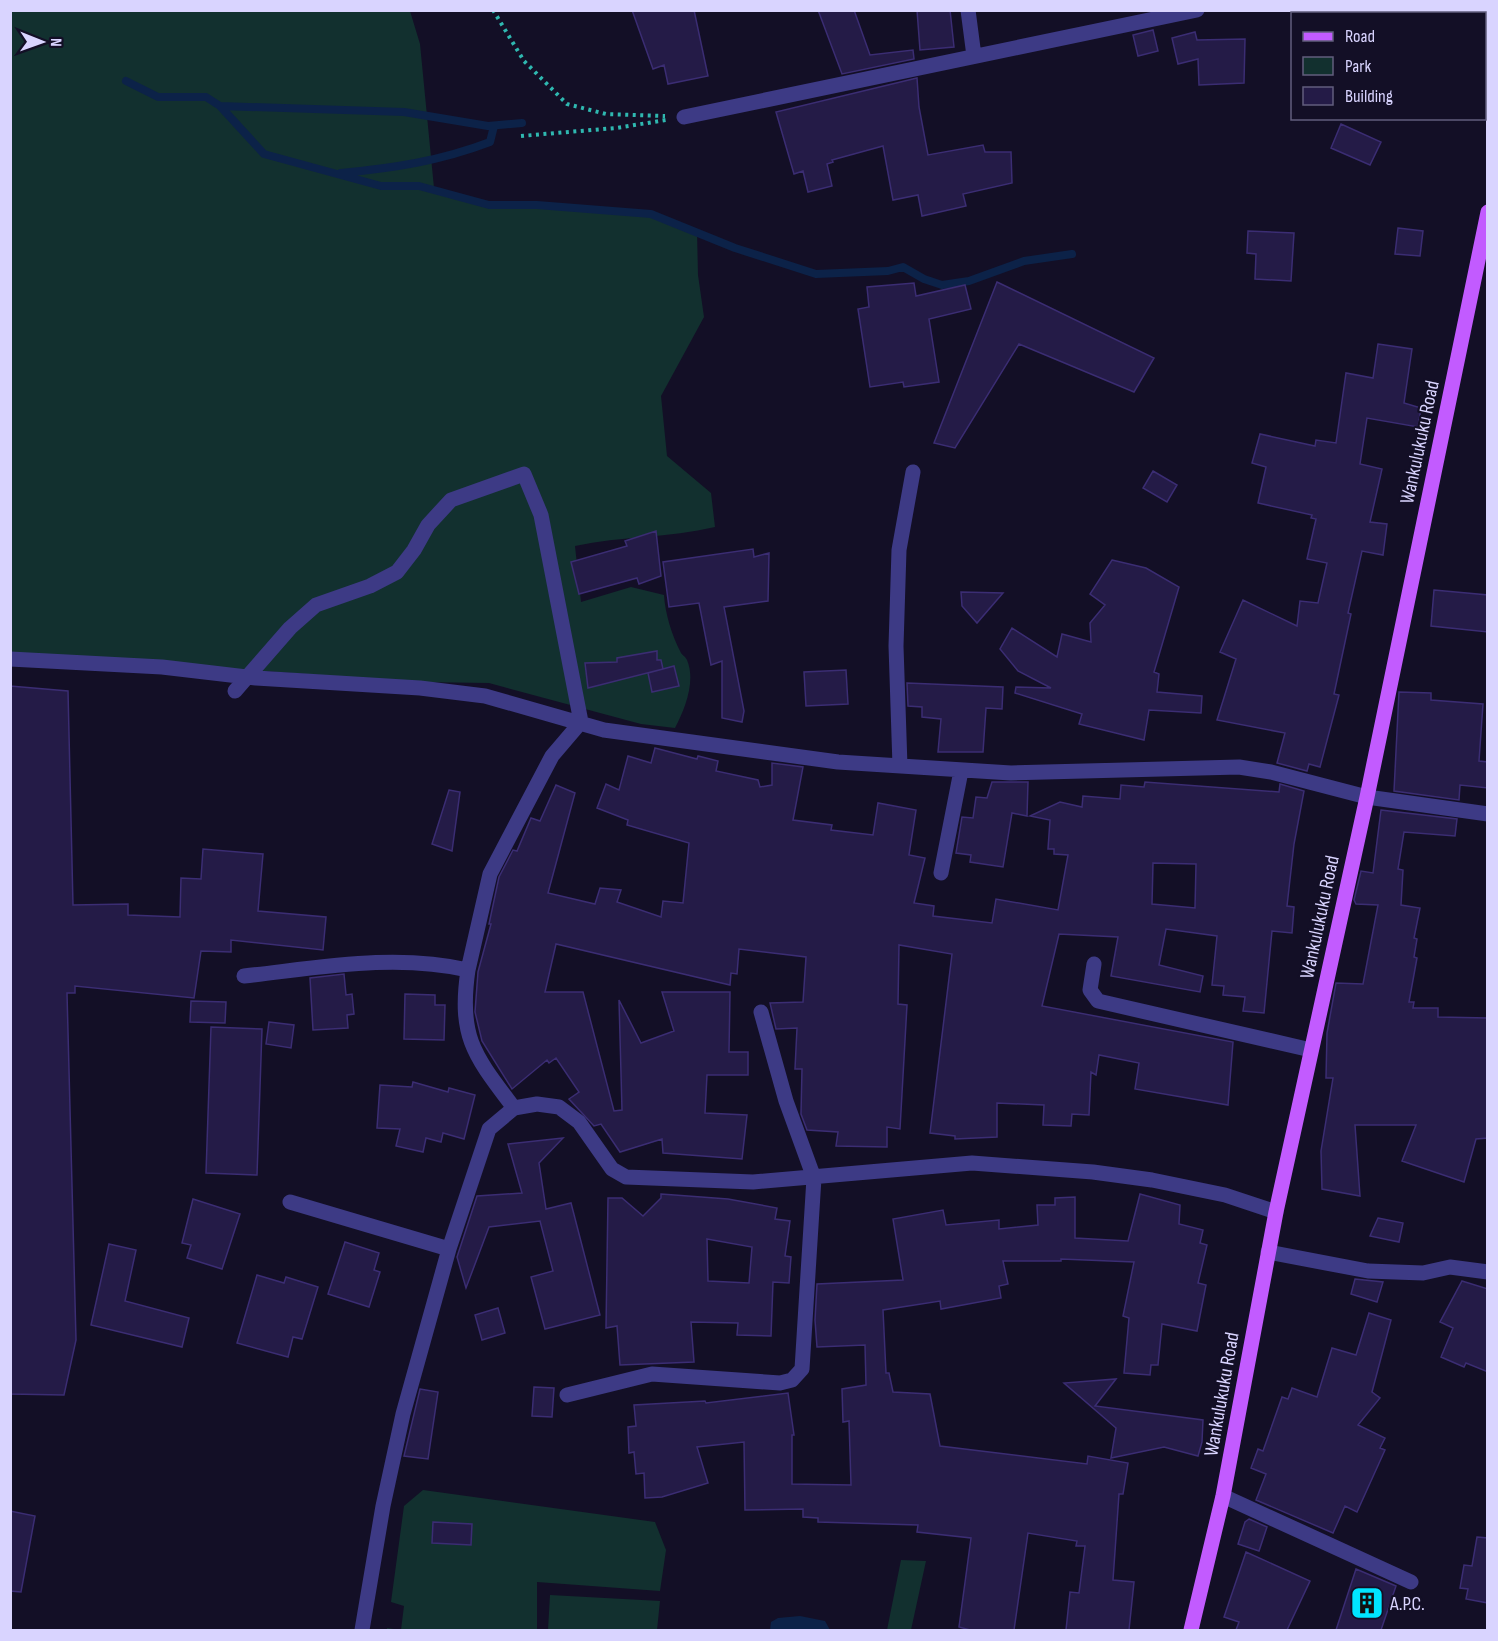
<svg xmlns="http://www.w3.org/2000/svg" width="1498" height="1641" viewBox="0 0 1498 1641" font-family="'Sofia Sans Condensed',sans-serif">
<rect width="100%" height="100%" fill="#130f26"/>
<!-- green -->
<path fill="#12302f" d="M10 11H410L420 44 434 188 489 205H537L651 214 697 231 698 275 704 317 661 396 667 456 711 493 715 527C669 538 621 536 575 546L581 602 631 587 664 595C665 613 672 636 681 653 683 656 685 656 687 660 696 681 685 709 675 728L641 724 489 683 418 682 11 653Z
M423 1490 655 1522 666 1550 660 1591 537 1582V1630H387V1628L401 1630 404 1606 391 1602 404 1506Z
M901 1560 926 1561 911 1630H887Z
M550 1595 660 1601 657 1630H548Z"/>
<!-- water -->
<path fill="#0c2248" d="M800 1616 825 1621 830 1630H770L771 1622 778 1618Z"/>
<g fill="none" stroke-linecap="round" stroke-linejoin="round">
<!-- stream -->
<path stroke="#0c2248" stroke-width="8" d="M126 81 158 97H206L220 106 404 112 488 126 522 123
M220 106 264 154 381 186H419L489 205H537L651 214 735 248 816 274 888 271 903 267 924 279 942 285 969 281 1024 261 1072 254
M341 173C394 168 440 161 490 142L494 126"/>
</g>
<!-- building -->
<path fill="#241b47" stroke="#3b2d73" stroke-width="1.5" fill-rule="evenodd" d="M632 10H694L708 76 668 84 664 65 653 69Z
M818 10H854L870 55 913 50 914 59 842 74Z
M917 10H950L954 47 920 50Z
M1153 30 1158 51 1138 56 1133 35Z
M1195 32 1197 40 1245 39 1244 83 1199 85 1198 59 1178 64 1172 38Z
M917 78 919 107 928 155 983 145 985 152H1011L1012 183 963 194 966 206 922 216 918 195 893 200 883 146 832 160 833 162 827 164 832 186 808 192 803 171 794 174 776 112Z
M1341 124 1381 142 1370 165 1331 148Z
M1398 228 1423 231 1420 256 1395 254Z
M1248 231 1294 233 1291 281 1255 279 1256 254 1247 253Z
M997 282 1154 358 1134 392 1019 344 955 448 934 443Z
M914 283 916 296 965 285 971 309 929 319 939 382 904 387 903 382 870 387 858 309 869 307 867 287Z
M1378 344 1412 349 1404 403 1421 408 1418 427 1367 418 1360 464 1382 469 1370 522 1387 524 1383 555 1362 551 1348 613 1351 614 1334 694 1339 695 1320 767 1309 764 1307 771 1277 763 1285 733 1217 720 1236 659 1220 652 1243 600 1297 626 1300 601 1318 603 1327 563 1307 559 1316 519 1311 518 1312 515 1258 503 1266 467 1252 463 1260 434 1315 446 1316 440 1336 443 1346 373 1373 378Z
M1153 471 1177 485 1167 502 1143 488Z
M656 531 661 576 639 584 637 578 579 594 571 562 627 546 625 541Z
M753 549 754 557 769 553 768 601 724 607 744 711 742 722 722 718V661L711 665 699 603 669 607 663 562Z
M1112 560 1146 568 1179 587 1154 672 1159 674 1157 692 1202 696 1201 713 1149 710 1144 740 1079 724 1082 714 1015 693 1016 687 1051 688 1018 671 1000 649 1012 628 1057 657 1062 634 1091 642 1090 623 1105 605 1090 594Z
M1434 590 1488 595V632L1431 626Z
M961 592 1003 593 977 623 962 606Z
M657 651V660H661L663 669 588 688 585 663 617 662V658Z
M674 666 679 686 652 692 648 673Z
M846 670 848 704 806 706 804 672Z
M907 683 1003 687 1002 709 986 708 983 752H938L941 719 922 717V707L908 706Z
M10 686 68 691 73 905 128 904V915L180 917 181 878 201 879 203 849 263 854 258 911 326 917 323 950 231 940V952L201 951 194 998 75 986V993H67L76 1340 64 1395 10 1394Z
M1399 692 1431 693V700L1483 704 1479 761 1488 762V788L1460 785 1459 800 1394 791Z
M655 748 697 759 698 756 718 761 716 771 758 780 760 787 772 785V763L803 767 793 820 832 825 831 830 873 835 878 803 916 810 909 855 925 858 914 903 934 906 933 916 992 923 996 899 1058 910 1068 855 1054 854V849H1048L1050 820 1030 816 1060 802 1082 807 1083 796 1120 799 1121 785 1144 787 1145 782 1279 792 1280 784 1304 791 1294 844 1287 906 1294 907 1292 933 1272 931 1264 1013 1243 1011 1245 997 1223 995 1224 986 1212 985 1217 936 1166 929 1159 965 1203 976 1200 992 1111 976 1118 937 1059 934 1042 1006 1233 1042 1228 1105 1135 1089 1139 1063 1099 1055 1096 1075 1091 1072 1089 1115 1072 1114 1071 1126 1043 1125 1044 1105 997 1103V1137L955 1139V1136L930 1133 952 954 899 945 898 1004 907 1005 900 1129 887 1127V1147L836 1146 838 1132 807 1130 801 1114 802 1069H795L797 1028 776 1029 770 1003 803 1002 806 957 739 949 737 974 731 973 730 985 556 944 545 992H583L614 1111 622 1110 619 1000 641 1043 674 1031 662 992H730L729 1052H748V1075H707L705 1113 747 1115 742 1159 663 1153 662 1139 620 1152 601 1124 594 1126 569 1099 579 1092 556 1058 549 1063 547 1060 512 1089 482 1041 475 1012 478 972 491 924H489L499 877 513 850 517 851 531 818 540 821 556 785 575 793 548 893 595 904 600 888 621 890 617 902 661 917 663 901 683 903 689 843 627 825 628 820 597 808 606 784 619 790 628 756 651 763ZM1153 863 1196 864 1195 908 1152 904Z
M992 782H1028L1027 816 1012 813 1003 867 970 862 971 855 956 853 962 817 973 818 976 797 987 798Z
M449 790 460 792 452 851 432 844Z
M1381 810 1457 819 1455 836 1404 832 1398 869 1403 870 1401 905 1420 908 1414 938 1417 939 1414 957 1417 958 1409 1002H1414L1413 1008H1438V1017L1488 1018V1138L1476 1139 1464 1182 1402 1161 1416 1125H1355L1360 1196 1322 1189 1321 1151 1333 1078H1326L1327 1033 1336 983 1363 984 1378 905 1356 904 1354 900 1361 871 1373 873Z
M344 974 346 995 352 994 354 1014 347 1015 348 1028 313 1030 310 978Z
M405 994 435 995V1005H445L444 1040 404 1039Z
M191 1001 226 1002 225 1023 190 1022Z
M269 1022 294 1025 291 1048 266 1044Z
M211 1027 262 1029 257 1175 206 1173Z
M413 1082 448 1092 449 1088 475 1095 464 1139 443 1133 441 1142 426 1138 423 1152 396 1146 400 1129 377 1128 380 1085 412 1087Z
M563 1138 539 1163 546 1209 571 1203 600 1315 545 1329 531 1277 553 1271 540 1221 489 1227 466 1288 457 1257 477 1196 522 1193 508 1144Z
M661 1194 728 1199 777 1208 775 1219 790 1221 785 1256 791 1257 789 1283 773 1282 771 1336 737 1335 738 1323 691 1322 694 1362 620 1365 617 1326 606 1328 608 1198H622L643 1216 661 1198ZM707 1239 752 1247 749 1283 708 1281Z
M1140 1194 1180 1205 1179 1224 1203 1230 1200 1243 1207 1245 1198 1283 1206 1285 1197 1331 1162 1324 1158 1365H1151L1150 1375 1124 1373 1129 1318 1123 1316 1134 1262 1061 1259V1261H1003L1008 1284 999 1286 1001 1298 941 1309 940 1301 883 1310 886 1373H889L893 1392 930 1394 940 1446 1087 1464 1088 1456 1128 1463 1123 1494H1119L1113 1580 1134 1582 1129 1630H1066L1070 1592 1079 1593 1085 1546H1076L1077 1541 1028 1533 1014 1630H970L959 1627 971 1538 917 1532 918 1525 818 1522V1518L803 1517V1509L745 1510 744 1442 697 1447 708 1483 662 1497 645 1498 644 1473 636 1474 634 1452 629 1453 628 1427 636 1426 634 1405 705 1401 706 1403 788 1393 794 1435H792V1484L851 1485 849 1421 843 1422 842 1389 866 1385 865 1345 817 1347 815 1320 817 1284 903 1280 893 1219 943 1210 946 1225 999 1220V1229L1038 1225 1037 1205H1055V1198L1075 1197V1238L1128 1241Z
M193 1199 240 1214 222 1269 187 1258 191 1245 182 1243Z
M1378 1218 1403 1223 1399 1242 1370 1236Z
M345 1242 379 1253 374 1270 380 1272 369 1307 328 1294Z
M109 1244 136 1250 125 1301 189 1318 182 1347 91 1325Z
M257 1275 284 1283 286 1277 318 1287 302 1339 293 1337 288 1357 237 1343Z
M1355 1279 1383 1282 1377 1302 1351 1294Z
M1462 1281 1488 1289V1372L1466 1363 1464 1367 1441 1357 1453 1328 1440 1322Z
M498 1308 505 1333 482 1340 475 1315Z
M1369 1313 1391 1320 1372 1392 1380 1398 1358 1425 1385 1438 1380 1448 1385 1450 1357 1512 1345 1506 1333 1533 1256 1500 1266 1474 1251 1468 1258 1449 1263 1451 1282 1397 1288 1399 1292 1388 1317 1397 1332 1348 1356 1355Z
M1116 1379 1095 1406 1203 1420 1202 1442 1198 1456 1164 1447 1111 1458 1116 1428 1064 1383Z
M534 1387 554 1388 552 1417 532 1416Z
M420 1389 438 1392 428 1459 404 1456Z
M10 1511 35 1516 21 1592 10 1591Z
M1249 1519 1267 1527 1259 1551 1238 1544 1245 1522Z
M433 1522 472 1524 471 1545 432 1543Z
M1477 1537 1488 1538V1603L1466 1599 1468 1589 1460 1588 1464 1565 1472 1566Z
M1246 1552 1310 1581 1287 1630H1236L1239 1622 1224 1617Z
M1356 1569 1396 1586 1381 1630H1336Z"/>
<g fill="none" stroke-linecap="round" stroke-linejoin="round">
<!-- path -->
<path stroke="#2fb8b0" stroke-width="4" stroke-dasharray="3 4.5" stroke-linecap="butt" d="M493 10 524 61 567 104 606 114 665 116
M521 136 616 128 666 120"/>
<!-- minor -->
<path stroke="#3d3a85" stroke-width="15" d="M968 10 974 56
M684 117 1197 10
M10 659 162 667 256 678 420 688 485 696 604 730 838 762 1011 773 1239 767 1271 772 1367 797 1488 814
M235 691 290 628 316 605 370 586 397 572 414 550 428 525 451 500 524 474 541 515 581 722 552 756 490 874 468 970
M900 766 896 646 899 550 913 472
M941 873 961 771
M1094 964 1090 990 1098 1001 1311 1050
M244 976C318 968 394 953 468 970 458 1038 475 1056 514 1108
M290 1202 449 1249
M1268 1252 1368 1271 1423 1273 1450 1267 1488 1272
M567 1395 652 1374 780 1383 792 1380 802 1369 814 1178 786 1101 761 1012
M1223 1496 1411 1582
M362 1630 383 1506 403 1414 449 1249 489 1129 514 1108 537 1104 559 1107 579 1122 612 1169 626 1177 753 1182 972 1163 1093 1172 1152 1180 1225 1195 1276 1212"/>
<!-- major -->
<path stroke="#c25bff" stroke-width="15" d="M1191 1630 1223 1496 1276 1212 1367 797 1488 212"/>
</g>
<!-- icons -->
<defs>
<g id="building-square" transform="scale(1.725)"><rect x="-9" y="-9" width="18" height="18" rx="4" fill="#00e5ff" stroke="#130f26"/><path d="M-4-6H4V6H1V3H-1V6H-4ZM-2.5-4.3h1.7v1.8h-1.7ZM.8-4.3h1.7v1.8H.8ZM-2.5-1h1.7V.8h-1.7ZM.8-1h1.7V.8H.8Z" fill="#111"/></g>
</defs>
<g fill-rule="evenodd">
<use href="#building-square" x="1367" y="1603"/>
</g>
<g text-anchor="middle" stroke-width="4.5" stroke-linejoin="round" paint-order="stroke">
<!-- street labels -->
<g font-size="20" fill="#d9d4ff" stroke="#130f26">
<text transform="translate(1419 442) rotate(-78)" y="7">Wankulukuku Road</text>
<text transform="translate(1319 917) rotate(-78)" y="7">Wankulukuku Road</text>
<text transform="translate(1221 1394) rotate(-80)" y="7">Wankulukuku Road</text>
</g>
<!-- poi labels -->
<g font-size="20" fill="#d9d4ff" stroke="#130f26" text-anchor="start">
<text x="1390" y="1610">A.P.C.</text>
</g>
</g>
<!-- border -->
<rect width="1498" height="1641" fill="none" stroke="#d9d4ff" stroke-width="24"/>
<!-- legend -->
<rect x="1291" y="12" width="195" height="108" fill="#130f26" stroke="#625e7d" stroke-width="1.5"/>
<rect x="1303" y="32" width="30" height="9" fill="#c25bff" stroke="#625e7d" stroke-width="1.5"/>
<text x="1345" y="42" font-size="18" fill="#d9d4ff">Road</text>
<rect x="1303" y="57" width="30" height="18" fill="#12302f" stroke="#625e7d" stroke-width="1.5"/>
<text x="1345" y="72" font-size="18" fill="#d9d4ff">Park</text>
<rect x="1303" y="87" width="30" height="18" fill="#241b47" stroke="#625e7d" stroke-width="1.5"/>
<text x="1345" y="102" font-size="18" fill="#d9d4ff">Building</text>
<!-- north arrow -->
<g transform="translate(42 42) rotate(91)" stroke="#130f26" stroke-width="4.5" paint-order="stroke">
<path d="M0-4.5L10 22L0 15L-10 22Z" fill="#d9d4ff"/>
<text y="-9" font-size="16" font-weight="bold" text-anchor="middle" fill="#d9d4ff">N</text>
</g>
</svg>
